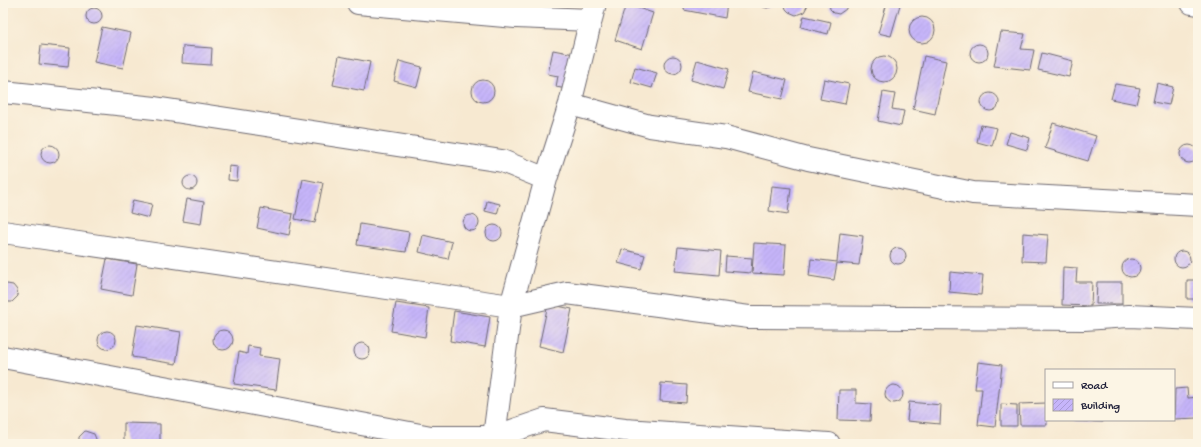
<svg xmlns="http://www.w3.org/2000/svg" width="1201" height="447" viewBox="0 0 1201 447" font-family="'Gochi Hand',sans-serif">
<defs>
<pattern id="building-hatch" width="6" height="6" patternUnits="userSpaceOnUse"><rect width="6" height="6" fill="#c6b5fa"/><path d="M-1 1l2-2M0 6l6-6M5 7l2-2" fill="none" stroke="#aa9bd7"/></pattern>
</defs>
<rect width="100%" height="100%" fill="#fcf5e5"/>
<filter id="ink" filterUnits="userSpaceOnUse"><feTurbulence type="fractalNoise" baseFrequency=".025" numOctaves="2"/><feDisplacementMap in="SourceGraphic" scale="8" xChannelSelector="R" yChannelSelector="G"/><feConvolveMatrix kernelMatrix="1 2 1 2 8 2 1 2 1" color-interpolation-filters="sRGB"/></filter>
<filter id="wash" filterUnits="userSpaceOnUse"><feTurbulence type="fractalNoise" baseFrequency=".012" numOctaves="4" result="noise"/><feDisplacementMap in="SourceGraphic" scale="16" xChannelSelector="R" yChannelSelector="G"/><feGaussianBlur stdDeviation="0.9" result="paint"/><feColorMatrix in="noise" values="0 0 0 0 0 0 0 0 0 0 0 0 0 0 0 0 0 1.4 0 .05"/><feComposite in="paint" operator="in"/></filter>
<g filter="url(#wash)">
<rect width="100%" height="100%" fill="#f7e9d1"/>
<g id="blocks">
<!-- building -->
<path fill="url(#building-hatch)" d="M685 3H727L725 18 684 10Z
M760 3H775L773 6 767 8 763 7Z
M784 3H809L804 12 796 15 789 12 786 9Z
M829 3H846V9L839 14 834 13 830 9Z
M887 3 900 5 891 36 878 33Z
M626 4 653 13 642 49 615 40Z
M86 16a8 8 0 1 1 16 0a8 8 0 1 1-16 0Z
M804 16 831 22 828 34 801 27Z
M909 30a13 13 0 1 1 26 0a13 13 0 1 1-26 0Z
M102 27 131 33 123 68 94 62Z
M1001 32 1025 34 1021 49 1034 50 1030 70 994 66Z
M970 53a9 9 0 1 1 18 0a9 9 0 1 1-18 0Z
M41 45 70 48 68 67 39 64Z
M183 46 212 48 211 65 182 63Z
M553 50 579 55 572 90 556 87 558 76 548 74Z
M1042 53 1073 61 1069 77 1038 70Z
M664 65a9 9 0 1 1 18 0a9 9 0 1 1-18 0Z
M339 56 370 62 364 91 333 85Z
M924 56 946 61 935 114 913 109Z
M871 69a13 13 0 1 1 26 0a13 13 0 1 1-26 0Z
M697 60 729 69 723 89 691 80Z
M399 61 422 67 417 87 394 81Z
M635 67 657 73 652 88 631 82Z
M753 72 787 80 782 99 748 92Z
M824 79 849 84 845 104 820 99Z
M472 91a11 11 0 1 1 22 0a11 11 0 1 1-22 0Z
M1157 83 1173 87 1169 105 1153 102Z
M1115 84 1140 88 1136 104 1111 99Z
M883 92 895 94 892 109 904 111 901 126 878 121Z
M981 102a9 9 0 1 1 18 0a9 9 0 1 1-18 0Z
M1053 123 1096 136 1088 161 1045 148Z
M981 125 997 128 992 146 977 142Z
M1010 132 1030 138 1027 150 1006 144Z
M1180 154a9 9 0 1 1 18 0a9 9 0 1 1-18 0Z
M41 154a9 9 0 1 1 18 0a9 9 0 1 1-18 0Z
M229 166 238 167 237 181 228 180Z
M183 183a7 7 0 1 1 14 0a7 7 0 1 1-14 0Z
M303 179 323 183 315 223 295 219Z
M772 186 791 188 788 214 769 211Z
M187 199 204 202 201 224 183 221Z
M133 200 152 204 149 218 130 213Z
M487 201 500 204 497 214 485 211Z
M261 208 293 214 289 235 257 228Z
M463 223a8 8 0 1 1 16 0a8 8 0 1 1-16 0Z
M360 224 409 232 406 252 357 245Z
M486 233a8 8 0 1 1 16 0a8 8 0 1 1-16 0Z
M840 233 863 236 859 265 837 263 834 280 809 276 811 259 837 262Z
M1023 233 1048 235 1046 262 1022 261Z
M423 235 452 242 448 259 419 252Z
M754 243 786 245 784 275 752 273Z
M678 247 721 251 719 275 675 271Z
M890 256a8 8 0 1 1 16 0a8 8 0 1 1-16 0Z
M622 249 645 255 641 269 618 263Z
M1174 259a8 8 0 1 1 16 0a8 8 0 1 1-16 0Z
M726 256 752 258 751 273 725 271Z
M1122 268a9 9 0 1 1 18 0a9 9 0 1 1-18 0Z
M107 259 137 264 132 295 101 289Z
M1063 267 1077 268 1076 282H1092L1091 306 1062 305Z
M950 272 983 275 981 295 949 292Z
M1187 280H1198V299H1187Z
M1097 282H1122V304H1096Z
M7 284 13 285 17 290 18 296 12 302H6L3 301V286Z
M396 303 429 308 425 337 391 331Z
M548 304 572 309 563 352 539 346Z
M454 311 490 317 485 347 450 341Z
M137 325 181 332 176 364 132 357Z
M213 340a10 10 0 1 1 20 0a10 10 0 1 1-20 0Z
M98 340a9 9 0 1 1 18 0a9 9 0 1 1-18 0Z
M354 351a8 8 0 1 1 16 0a8 8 0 1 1-16 0Z
M248 346 260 348 259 356 280 359 276 390 234 384 239 352 247 354Z
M978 362 1002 365 995 427 978 425 982 389H975Z
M661 383 687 385 686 403 660 401Z
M885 394a9 9 0 1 1 18 0a9 9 0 1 1-18 0Z
M1187 388 1188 398 1198 397V418L1174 419 1175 389Z
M839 390H856V403L871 404 870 421 838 420Z
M909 402 941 405 940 424 907 421Z
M1046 403 1047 425H1020L1019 404Z
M1001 404 1017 405V426H1001Z
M1075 420H1103V422L1075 421Z
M124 423 160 424V444H124Z
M85 431 94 434 96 439 95 444H79V437Z"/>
</g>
</g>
<g filter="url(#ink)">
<use href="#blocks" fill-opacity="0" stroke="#6d6870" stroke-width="1"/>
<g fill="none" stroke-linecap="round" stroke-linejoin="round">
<!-- street casing -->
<g stroke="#6d6870" stroke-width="24">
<path id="street" d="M358 3 516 17 591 20
M1192 3 1198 4
M3 92 155 108 502 161 546 179
M570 104 650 126 726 137 808 159 973 193 1198 205
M3 232 511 306 567 293 749 317 1084 319 1129 316 1198 319
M3 357 431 437H494L544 420 625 430 829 444
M491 444 494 437 511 306 546 179 570 104 595 3"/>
</g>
<!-- street -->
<use href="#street" stroke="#fff" stroke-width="22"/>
</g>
</g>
<!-- margin -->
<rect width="1201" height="447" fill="none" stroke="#fcf5e5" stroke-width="16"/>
<!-- legend -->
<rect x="1045" y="369" width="130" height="52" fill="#fcf5e5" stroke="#a5a1a1"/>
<rect x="1053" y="382" width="20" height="6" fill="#ffffff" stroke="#a5a1a1"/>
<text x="1081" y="389" font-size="12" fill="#22223b">Road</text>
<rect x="1053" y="399" width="20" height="12" fill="url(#building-hatch)" stroke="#a5a1a1"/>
<text x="1081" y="409" font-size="12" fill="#22223b">Building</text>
</svg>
